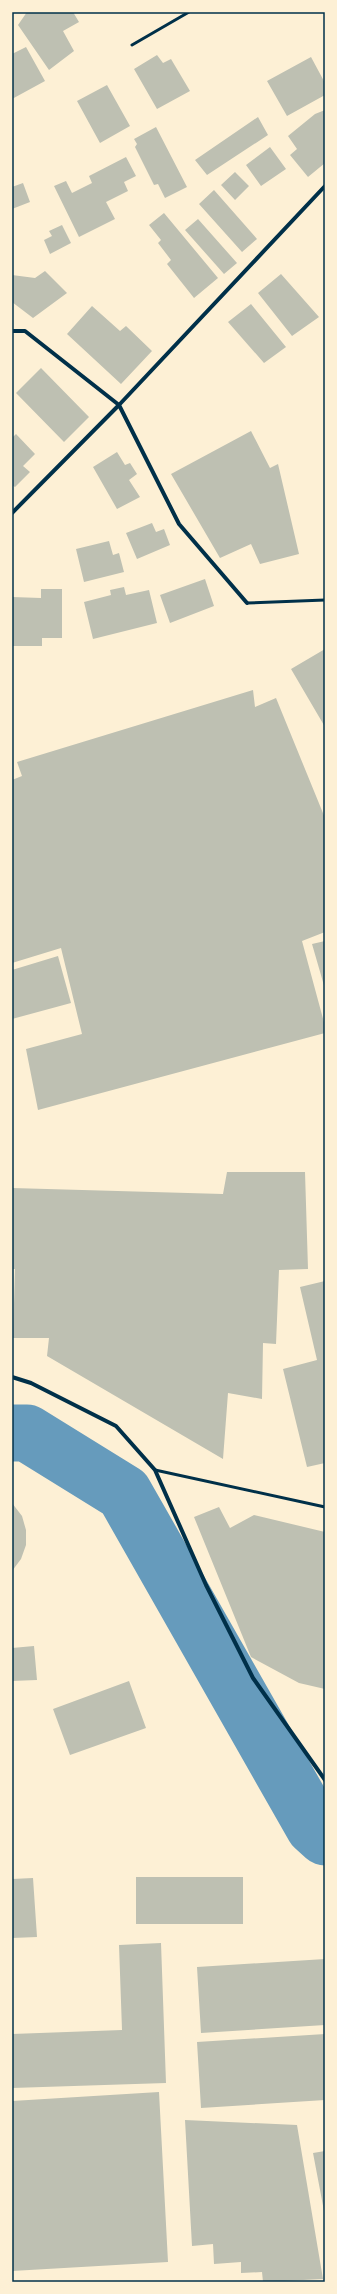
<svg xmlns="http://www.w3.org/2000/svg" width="337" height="2294" viewBox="0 0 337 2294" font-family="'IBM Plex Serif',serif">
<rect width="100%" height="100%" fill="#fdf0d5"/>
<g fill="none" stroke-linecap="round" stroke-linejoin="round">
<!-- river -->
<path stroke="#669bbc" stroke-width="57" d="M12 1433H27L124 1493 314 1827 325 1837"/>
</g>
<!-- building -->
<path fill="#bec0b2" d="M27 12H73L79 22 63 31 74 51 49 70 18 25Z
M26 47 45 81 12 99V54Z
M157 55 163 63 171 59 190 91 157 109 134 69Z
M311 57 325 83V95L287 116 267 81Z
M107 85 130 126 100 143 77 101Z
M325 110V163L308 177 290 155 297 149 288 136 315 114Z
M258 117 268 135 207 175 195 160Z
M156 127 187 187 165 198 158 184 154 185 135 147 137 144 134 139Z
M270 147 286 169 261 186 246 165Z
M126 157 136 176 124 182 128 191 106 202 115 219 79 237 54 186 66 181 72 193 92 183 89 176Z
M235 172 249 186 235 200 221 185Z
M23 183 30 202 12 209V187Z
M214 190 257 239 242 252 199 204Z
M164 213 218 278 194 298 167 264 171 260 158 243 161 240 149 225Z
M198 219 237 263 224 274 185 230Z
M62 225 71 243 50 254 44 240 52 236 49 231Z
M45 271 67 293 33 318 12 302V275L35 278Z
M281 274 319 317 292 336 258 293Z
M251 304 286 347 264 363 228 322Z
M92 306 120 331 126 326 152 351 121 384 67 334Z
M41 368 89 417 64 442 16 393Z
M251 431 270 468 278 464 299 554 260 564 251 544 220 558 171 474Z
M16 434 35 454 23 466 30 472 15 487 12 485V438Z
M117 452 125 465 130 463 137 474 129 480 140 497 117 509 93 467Z
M152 523 156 532 164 529 170 545 137 559 126 533Z
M109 541 113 555 119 553 124 572 84 582 76 549Z
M205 579 214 606 170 623 160 595Z
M124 587 126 595 149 590 157 623 93 639 84 602 111 595 110 590Z
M41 589H62V638H42V646H12V597L41 598Z
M325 649V727L291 669Z
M253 690 255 707 276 698 325 818V932L302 941 325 1026V1033L38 1110 26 1049 82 1034 61 948 12 963V780L22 776 17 762Z
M325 941V989L312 944Z
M58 956 71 1003 12 1019V970Z
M227 1172H305L308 1269 279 1270 276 1344 263 1343 262 1399 228 1393 223 1459 47 1356 49 1338H13L15 1269H12V1188L223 1194Z
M325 1281V1463L307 1467 283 1369 317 1360 300 1287Z
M12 1503 22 1516 26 1530V1545L21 1559 12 1571Z
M219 1507 230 1528 254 1515 325 1532V1689L299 1683 251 1657 194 1517Z
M34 1646 37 1680 12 1681V1648Z
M129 1681 146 1728 70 1755 53 1709Z
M136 1877H243V1924H136Z
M33 1878 37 1937 12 1938V1879Z
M161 1943 166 2083 12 2088V2034L122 2030 119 1945Z
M325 1959V2025L201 2033 197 1967Z
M325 2034V2100L201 2108 197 2042Z
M159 2092 168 2262 12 2271V2101Z
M185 2120 297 2125 323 2279 263 2282 262 2272 241 2273V2262L214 2264 213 2244 192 2246Z
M325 2151V2211H324L313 2153Z"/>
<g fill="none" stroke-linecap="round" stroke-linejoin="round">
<!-- service -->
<path stroke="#003049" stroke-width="3" d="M132 45 189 12
M247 603 325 600
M155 1470 325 1507"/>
<!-- minor -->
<path stroke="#003049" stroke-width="4" d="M12 331H25L119 405 179 524 247 603
M12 513 119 405 325 186
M12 1377 31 1383 116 1426 155 1470 206 1585 253 1678 325 1780"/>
</g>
<!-- border -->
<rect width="337" height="2294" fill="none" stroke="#fdf0d5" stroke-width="26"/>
<rect x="13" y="13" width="311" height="2268" fill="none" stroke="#003049" stroke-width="1.5"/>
</svg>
